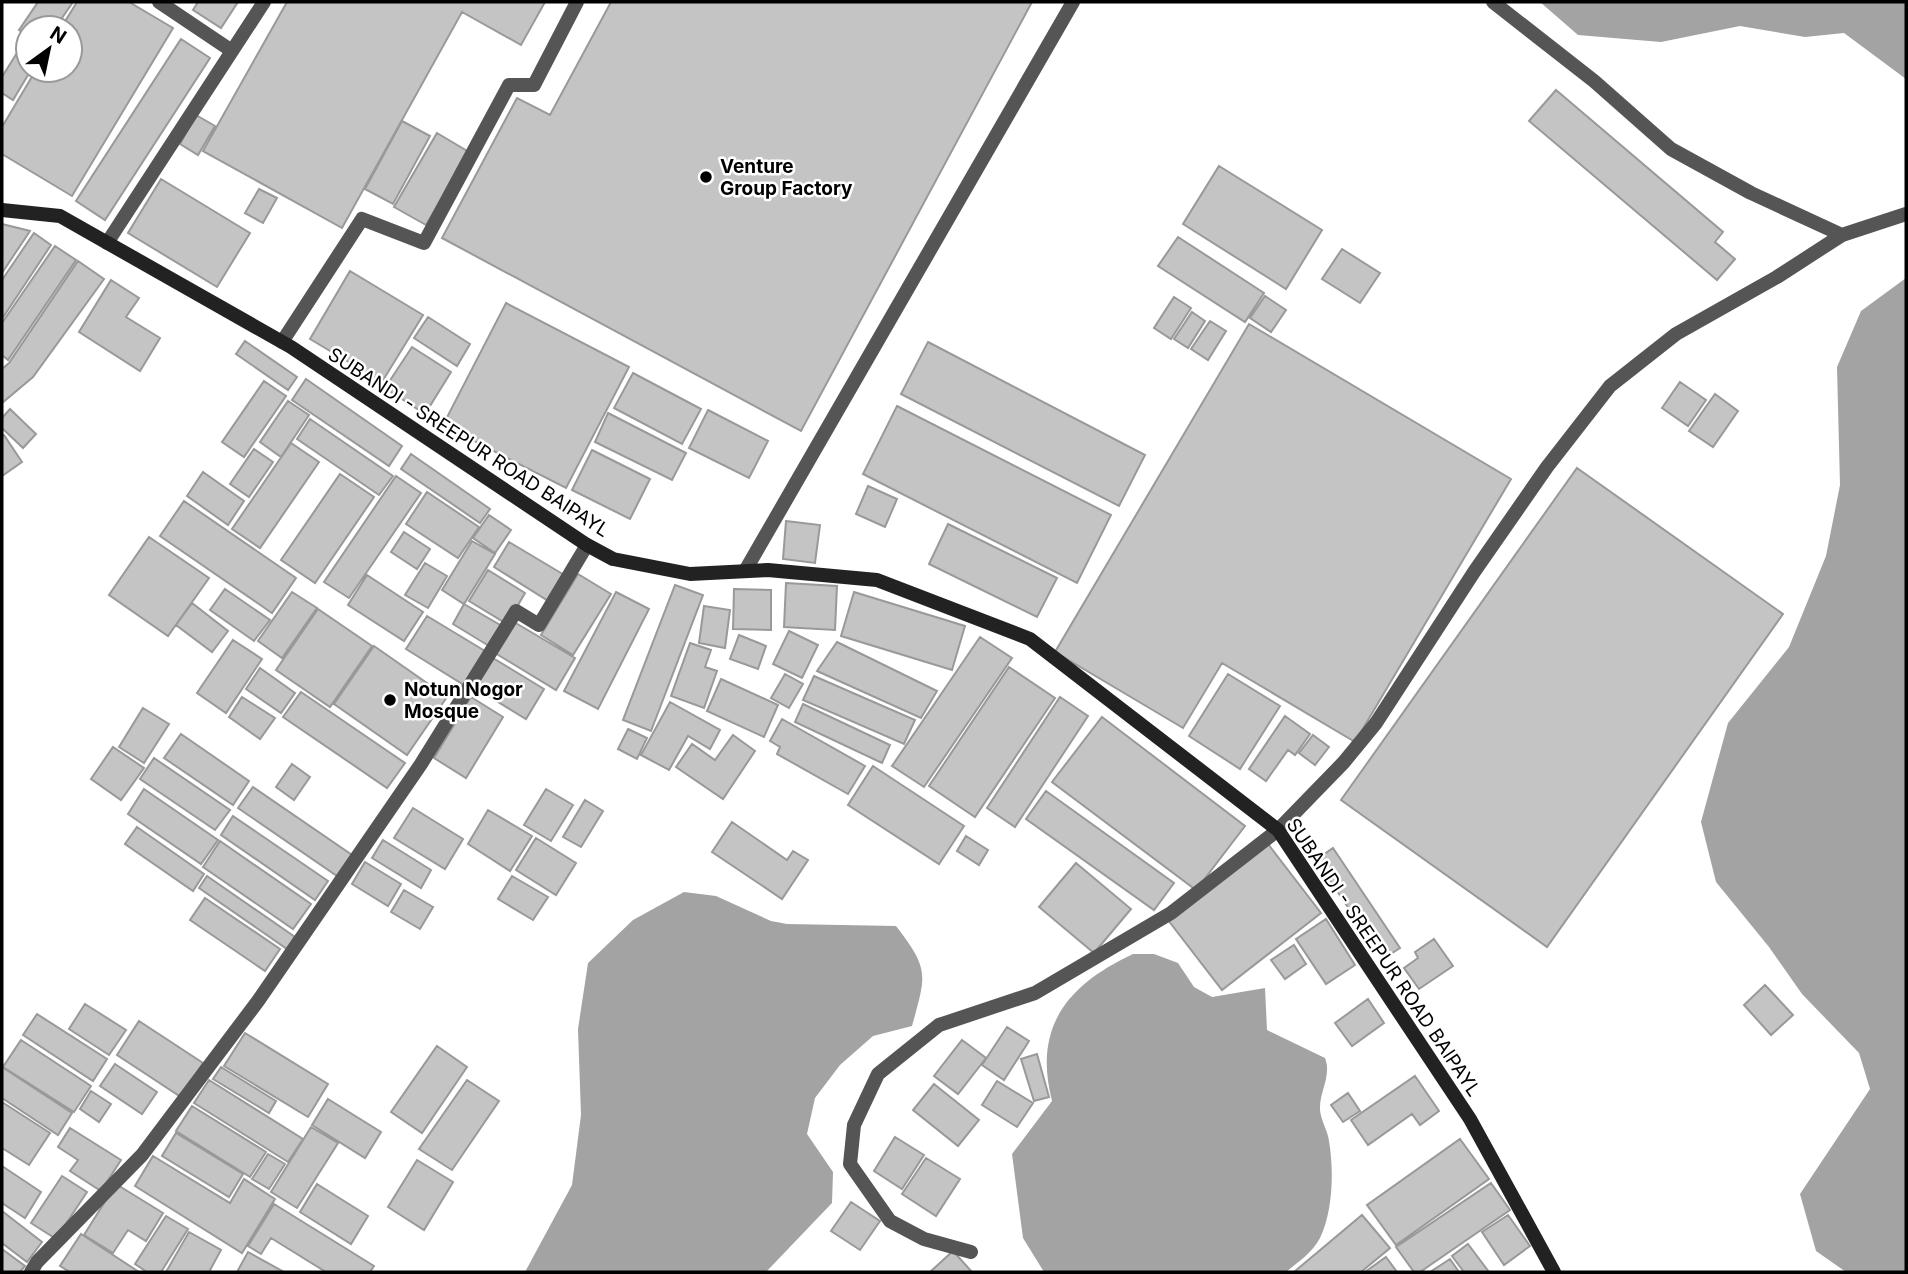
<svg xmlns="http://www.w3.org/2000/svg" width="1908" height="1274" viewBox="0 0 1908 1274" font-family="Inter,sans-serif">
<rect width="100%" height="100%" fill="#fff"/>
<!-- water -->
<path fill="#a3a3a3" d="M1540 2H1906V79L1844 33 1805 37 1740 26 1661 42 1578 35Z
M1906 278V1272H1846L1816 1251 1800 1194 1870 1089 1859 1053 1802 994 1769 947 1716 882 1701 822 1728 723 1789 647 1826 556 1840 485 1837 367 1861 311Z
M684 892 716 896 771 921 787 924 896 926C930 970 926 975 912 1026L873 1036 840 1065 815 1098 807 1134 833 1172 832 1203 766 1272H525L572 1185 581 1115 578 1029 588 963 633 920Z
M1133 954H1154L1178 963 1194 987 1212 997 1265 988 1267 1030 1325 1058C1332 1076 1319 1092 1320 1110 1321 1121 1328 1131 1329 1141 1334 1170 1333 1211 1320 1238 1313 1252 1297 1263 1286 1272H1044L1023 1238 1012 1154 1052 1101C1033 1027 1067 985 1133 954Z"/>
<!-- building -->
<path fill="#c4c4c4" stroke="#999" stroke-width="2" d="M38 2H73L55 28H28V36L19 30Z
M77 2H129L173 28 72 196 2 154V127L36 70H70V28H61Z
M198 2H238L221 28 193 10Z
M287 2H545L521 45 462 12 342 228 203 151Z
M611 2H1032L801 431 442 238 517 98 550 115Z
M181 39 210 58 105 220 76 201Z
M23 43 28 46V70H31L13 100 2 93V77Z
M1556 90 1723 232 1715 242 1735 259 1717 280 1529 121Z
M196 115 215 126 198 155 180 144Z
M402 121 430 136 393 204 365 189Z
M437 133 469 152 426 225 394 207Z
M1219 166 1322 230 1286 289 1183 224Z
M161 179 250 233 217 287 128 233Z
M259 189 277 198 263 223 245 213Z
M2 224 30 231 2 273Z
M34 233 51 245 2 319V280Z
M1178 237 1264 293 1245 322 1158 266Z
M55 246 76 260 8 360 2 355V323Z
M1342 249 1380 273 1360 303 1322 279Z
M78 261 104 279 33 377 2 403V369L9 363Z
M350 271 423 315 382 382 310 339Z
M111 280 139 298 126 317 160 338 140 371 79 332Z
M1265 296 1286 310 1271 332 1250 318Z
M1174 297 1191 308 1171 339 1154 328Z
M506 303 629 367 566 488 443 425Z
M1192 312 1205 321 1188 348 1174 339Z
M428 317 470 344 457 366 414 338Z
M1210 321 1226 331 1208 360 1191 349Z
M1249 324 1511 479 1355 742 1222 663 1183 728 1055 652Z
M245 341 297 377 288 390 236 354Z
M928 342 1145 455 1119 506 901 394Z
M412 347 451 372 425 414 385 388Z
M633 373 701 409 682 444 614 408Z
M306 379 402 446 389 466 292 400Z
M264 381 286 396 244 457 222 442Z
M1680 382 1706 400 1688 426 1662 408Z
M1715 394 1738 411 1713 447 1689 431Z
M288 401 309 415 281 457 260 442Z
M897 406 1111 515 1077 583 863 474Z
M10 409 36 434 23 448 2 428V418Z
M708 410 768 441 749 478 689 448Z
M608 413 686 453 672 480 595 442Z
M310 419 393 476 379 495 297 439Z
M4 435 22 462 2 476V436Z
M291 443 319 462 260 548 232 529Z
M254 449 273 462 249 497 230 484Z
M592 450 650 479 630 519 572 490Z
M411 454 490 509 480 523 401 469Z
M1577 468 1783 614 1547 947 1341 800Z
M203 472 244 501 228 525 187 496Z
M340 474 374 497 315 583 281 560Z
M396 476 421 493 349 598 324 582Z
M868 486 897 499 885 527 856 514Z
M427 492 479 527 458 558 406 524Z
M184 501 296 578 272 613 160 536Z
M489 515 511 530 495 553 473 538Z
M786 521 820 525 815 563 783 559Z
M948 524 1057 578 1037 617 929 564Z
M404 532 430 549 417 569 391 552Z
M149 537 209 578 168 636 109 595Z
M472 541 495 554 464 604 442 590Z
M509 542 566 576 550 602 494 567Z
M425 563 447 576 428 608 405 595Z
M488 570 525 593 507 624 469 601Z
M578 574 611 594 573 655 541 635Z
M367 575 423 612 404 641 348 605Z
M786 583 837 586 835 630 784 627Z
M675 585 703 595 651 731 623 720Z
M225 589 270 620 254 641 210 610Z
M734 589 771 590V630L733 629Z
M292 592 317 608 282 658 258 641Z
M616 592 649 609 598 709 564 691Z
M854 592 965 626 952 670 841 636Z
M192 603 228 631 212 652 176 625Z
M464 604 502 626 489 646 453 624Z
M704 606 730 610 725 648 699 643Z
M318 609 372 646 330 707 276 670Z
M427 616 485 651 464 685 406 649Z
M514 622 575 658 556 690 495 653Z
M789 631 818 645 802 678 773 664Z
M739 635 766 646 758 669 730 659Z
M980 637 1012 658 924 787 892 766Z
M233 640 262 659 226 713 197 693Z
M837 642 937 691 921 718 817 671Z
M690 643 711 650 705 667 717 671 704 708 671 696Z
M374 646 447 697 407 755 334 704Z
M493 658 544 689 526 719 475 688Z
M1009 667 1055 698 975 817 929 786Z
M260 668 295 693 281 713 246 689Z
M785 674 803 684 789 708 771 698Z
M1228 674 1280 706 1240 769 1189 736Z
M814 676 915 720 904 744 803 700Z
M721 679 778 705 764 737 707 711Z
M301 692 405 763 387 788 283 717Z
M242 697 275 718 260 739 229 717Z
M471 697 503 717 466 778 434 758Z
M1060 697 1088 716 1015 827 987 808Z
M670 702 720 730 710 749 688 736 669 770 641 755Z
M803 704 890 745 882 763 795 722Z
M143 708 169 724 144 763 119 747Z
M1285 716 1310 734 1295 755 1288 750 1266 781 1249 769Z
M1102 717 1245 826 1196 890 1052 782Z
M782 719 865 766 848 794 777 754 780 747 770 741Z
M628 729 647 738 637 759 618 749Z
M181 734 249 781 233 805 164 758Z
M733 735 755 751 723 799 676 767 692 744 715 760Z
M1313 735 1329 747 1315 765 1299 753Z
M113 747 144 768 121 800 91 779Z
M154 758 230 810 215 830 140 779Z
M292 764 310 777 294 800 276 787Z
M873 766 964 826 939 864 848 805Z
M253 787 355 857 340 878 238 808Z
M144 789 218 840 201 864 128 814Z
M546 789 573 805 551 841 524 825Z
M1046 791 1174 883 1154 910 1026 819Z
M585 800 603 811 581 847 563 837Z
M413 808 463 839 445 869 394 838Z
M488 810 532 836 510 871 468 844Z
M233 816 328 881 315 900 221 835Z
M732 822 787 860 793 851 808 860 782 899 712 852Z
M137 827 204 874 193 891 125 844Z
M966 836 988 850 979 865 957 851Z
M536 838 576 863 556 895 516 870Z
M383 840 431 870 421 888 372 858Z
M220 841 311 904 293 929 203 867Z
M1268 844 1321 913 1222 990 1168 920Z
M1333 848 1400 948 1383 959 1316 860Z
M365 862 401 884 388 906 352 884Z
M1076 863 1131 909 1094 953 1039 907Z
M207 876 295 937 287 949 199 888Z
M512 876 548 897 533 920 498 899Z
M404 890 433 907 420 929 391 912Z
M205 898 280 949 265 971 190 920Z
M1326 919 1355 965 1326 984 1296 939Z
M1434 939 1453 966 1419 989 1404 968 1418 958 1415 952Z
M1294 945 1306 964 1285 979 1271 960Z
M1765 985 1793 1015 1771 1035 1744 1005Z
M1368 999 1384 1023 1352 1046 1335 1023Z
M85 1004 126 1030 109 1055 69 1029Z
M37 1014 107 1059 93 1081 23 1035Z
M139 1021 203 1063 181 1097 117 1055Z
M1007 1027 1029 1041 1004 1080 982 1065Z
M245 1033 328 1084 308 1117 224 1066Z
M21 1040 91 1086 74 1112 3 1067Z
M962 1040 986 1058 958 1094 934 1076Z
M437 1046 467 1067 422 1133 391 1112Z
M1037 1054 1049 1097 1034 1101 1021 1059Z
M115 1064 157 1092 142 1114 100 1086Z
M2 1067 72 1113 58 1135 2 1098Z
M221 1067 276 1101 269 1113 213 1079Z
M1415 1076 1439 1111 1420 1125 1412 1114 1368 1145 1351 1120Z
M209 1080 303 1139 288 1162 194 1103Z
M467 1080 499 1101 452 1170 419 1149Z
M997 1081 1033 1103 1017 1127 982 1105Z
M934 1084 979 1120 958 1146 913 1110Z
M91 1091 111 1104 99 1122 80 1109Z
M1348 1093 1360 1111 1343 1122 1331 1105Z
M328 1099 381 1132 365 1158 312 1125Z
M2 1102 50 1133 29 1165 2 1148Z
M192 1106 266 1152 250 1177 176 1131Z
M311 1127 338 1143 297 1208 271 1192Z
M70 1128 121 1160 101 1191 70 1171 78 1160 58 1147Z
M176 1133 243 1174 229 1197 162 1156Z
M895 1137 924 1155 902 1189 874 1171Z
M1460 1139 1489 1179 1396 1245 1367 1205Z
M268 1154 285 1164 269 1189 252 1179Z
M153 1156 230 1203 244 1179 275 1199 242 1253 135 1186Z
M926 1158 960 1179 936 1216 902 1194Z
M417 1160 453 1182 424 1230 388 1207Z
M2 1166 41 1192 25 1218 2 1203Z
M62 1176 87 1192 56 1239 31 1223Z
M1491 1183 1510 1210 1420 1272H1414L1396 1247Z
M116 1184 163 1213 146 1241 128 1230 113 1253 84 1235Z
M317 1184 368 1216 351 1244 300 1212Z
M851 1202 880 1221 860 1250 831 1231Z
M274 1204 374 1266 370 1272H326L271 1238 261 1254 248 1246Z
M2 1211 42 1242 27 1262 2 1243Z
M1362 1215 1390 1248 1361 1272H1294Z
M1508 1215 1530 1246 1504 1265 1482 1232Z
M166 1216 188 1229 161 1272H147L135 1264Z
M189 1232 221 1250 209 1272H166Z
M81 1234 139 1272H70L60 1266Z
M1468 1244 1489 1272H1464L1452 1256Z
M2 1249 25 1266 20 1272H2Z
M953 1251 972 1272H930Z
M248 1252 284 1272H237Z
M1386 1257 1397 1272H1365Z
M1450 1259 1459 1272H1430Z"/>
<g fill="none" stroke-linecap="round" stroke-linejoin="round">
<!-- lane -->
<path stroke="#555" stroke-width="14" d="M282 342 362 219 424 243 509 85H534L577 2"/>
<!-- street -->
<path stroke="#555" stroke-width="14" d="M159 2 232 51
M1493 2 1594 81 1671 149 1751 193 1842 235
M107 243 264 2
M745 571 1073 2
M971 1252 924 1239 890 1221 850 1164 854 1125 878 1074 939 1025 1035 993 1171 913 1278 830 1344 762 1376 723 1474 572 1547 467 1610 386 1676 334 1777 277 1842 235 1906 214
M31 1272 37 1262 142 1155 258 1001 421 764 516 611 539 625 587 545"/>
<!-- secondary -->
<path stroke="#222" stroke-width="14" d="M2 210 60 216 291 347 587 545 613 559 690 574 768 570 877 580 1030 639 1278 830 1470 1119 1554 1272"/>
</g>
<!-- markers -->
<g fill="#000" stroke="#fff" stroke-width="2.5">
<circle cx="706" cy="177" r="7"/>
<circle cx="390" cy="700" r="7"/>
</g>
<g text-anchor="middle" stroke-width="5" stroke-linejoin="round" paint-order="stroke">
<!-- poi labels -->
<g font-size="19" font-weight="bold" fill="#000" stroke="#fff" text-anchor="start">
<text x="720" y="173">Venture<tspan x="720" dy="22">Group Factory</tspan></text>
<text x="404" y="696">Notun Nogor<tspan x="404" dy="22">Mosque</tspan></text>
</g>
<!-- street labels -->
<g font-size="19" fill="#000" stroke="#fff">
<text transform="translate(469 442) rotate(33)" y="7">SUBANDI - SREEPUR ROAD BAIPAYL</text>
<text transform="translate(1384 957) rotate(56)" y="7">SUBANDI - SREEPUR ROAD BAIPAYL</text>
</g>
</g>
<!-- border -->
<rect width="1908" height="1274" fill="none" stroke="#000000" stroke-width="7"/>
<!-- north arrow -->
<g transform="translate(49 49) rotate(33)"><circle r="33" fill="#ffffff" stroke="#999999" stroke-width="2"/>
<path d="M0-5L12 26L0 18L-12 26Z" fill="#000000"/>
<text y="-10" font-size="19" font-weight="bold" text-anchor="middle" fill="#000000">N</text>
</g>
</svg>
